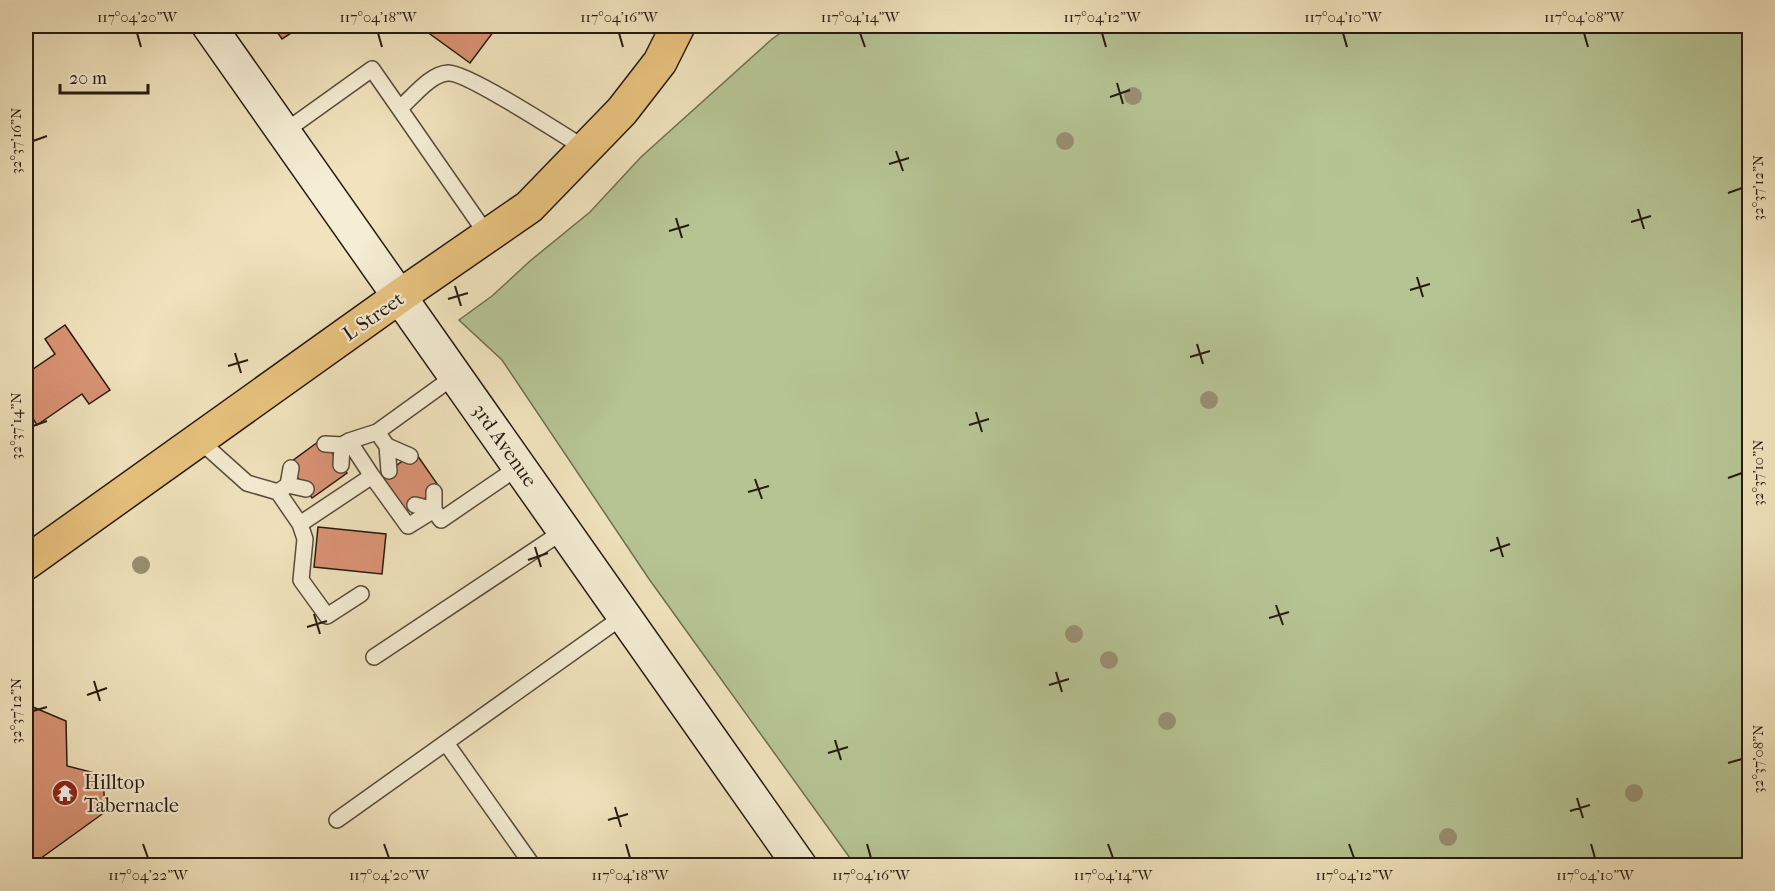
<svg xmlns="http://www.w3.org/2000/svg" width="1775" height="891" viewBox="0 0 1775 891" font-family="'IM FELL French Canon',serif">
<rect width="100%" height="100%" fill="#f0e3bd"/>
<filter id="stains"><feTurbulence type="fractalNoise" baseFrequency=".00333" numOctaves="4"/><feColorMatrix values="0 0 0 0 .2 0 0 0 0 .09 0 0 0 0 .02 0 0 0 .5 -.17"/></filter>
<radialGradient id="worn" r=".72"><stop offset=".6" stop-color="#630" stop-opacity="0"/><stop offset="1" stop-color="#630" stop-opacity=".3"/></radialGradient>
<!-- green -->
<path fill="#b6c494" stroke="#6e6f52" stroke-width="1.5" d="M791 26H1749V865H855L649 579 502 360 459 320 492 296 530 261 590 212 641 157 772 39Z"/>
<!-- building -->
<path fill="#da9375" stroke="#261a11" stroke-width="1.5" d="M273 26H302L282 39Z
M419 26H494L497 27 470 63Z
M65 325 110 390 89 404 82 394 37 425 26 408V374L55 354 45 339Z
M322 439 347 473 312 498 288 464Z
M415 452 440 488 406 511 382 476Z
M318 527 386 534 382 574 314 567Z
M26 704 66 721 67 766 103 775 105 812 30 866H26Z"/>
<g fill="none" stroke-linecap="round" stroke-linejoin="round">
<!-- service casing -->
<g stroke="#584c3c" stroke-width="18">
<path id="service" d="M400 108C413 97 430 74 448 73 465 71 565 136 586 149
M284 132 372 69 488 236
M199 440 247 483 278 492 288 485 291 468
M349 441 372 476
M325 444 342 445 341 465
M342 445 349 441 377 432
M387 446 389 471
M410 456 387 446 377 432 456 375
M288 485 306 489
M278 492 300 524 305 539 301 580 327 616 361 594
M415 505 434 510V492
M300 524 372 476 408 526 434 510 441 520 520 466
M374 657 565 530
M446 743 533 866
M337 820 625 615"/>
</g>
<!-- secondary casing -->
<g stroke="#261a11" stroke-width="36">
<path id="secondary" d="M209 26 800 866"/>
</g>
<!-- primary casing -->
<g stroke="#261a11" stroke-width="36">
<path id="primary" d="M26 563 400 296 529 207 622 111 660 62 678 26"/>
</g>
<!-- service -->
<use href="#service" stroke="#f5edd4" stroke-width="15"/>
<!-- secondary -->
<use href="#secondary" stroke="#f5edd4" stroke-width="33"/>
<!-- primary -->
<use href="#primary" stroke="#e8c27e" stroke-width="33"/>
</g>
<!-- trees -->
<g fill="#999074">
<circle cx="1133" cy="96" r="9"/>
<circle cx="1065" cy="141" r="9"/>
<circle cx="1209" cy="400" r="9"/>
<circle cx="141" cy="565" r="9"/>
<circle cx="1074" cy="634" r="9"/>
<circle cx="1109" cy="660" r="9"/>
<circle cx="1167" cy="721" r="9"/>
<circle cx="1634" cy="793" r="9"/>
<circle cx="1448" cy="837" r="9"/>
</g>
<!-- ticks -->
<path fill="none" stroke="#261a11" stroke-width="2" d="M137 33 141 47M378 33 382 47M619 33 623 47M860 33 865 47M1102 33 1106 47M1343 33 1347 47M1584 33 1588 47M1117 83 1123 104M1110 97 1130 90M33 141 47 136M896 151 903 171M889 164 909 158M1728 193 1742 188M1638 209 1644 229M676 218 682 238M1631 222 1651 216M669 231 689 225M1417 277 1423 297M455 286 461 306M1410 290 1430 284M448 299 468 293M1197 344 1203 364M235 353 241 373M1190 357 1210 351M228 366 248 360M976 412 982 432M969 425 989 419M33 426 47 421M1728 478 1742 473M755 479 762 499M748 492 769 486M1497 537 1503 557M535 547 541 567M1490 551 1510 544M528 560 548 553M1276 605 1283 625M314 614 320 634M1269 618 1289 612M307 627 327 621M1056 672 1062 692M94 681 100 701M1049 685 1069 679M87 695 107 688M33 711 47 707M835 740 841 760M828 753 848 747M1728 763 1742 759M1577 798 1583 818M615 807 621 827M1570 811 1590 805M608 820 628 814M143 844 148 858M384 844 389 858M626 844 630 858M867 844 871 858M1108 844 1113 858M1349 844 1354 858M1591 844 1595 858"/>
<!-- icons -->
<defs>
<g id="temple-disc" transform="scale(1.35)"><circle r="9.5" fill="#8f2418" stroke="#f5edd4"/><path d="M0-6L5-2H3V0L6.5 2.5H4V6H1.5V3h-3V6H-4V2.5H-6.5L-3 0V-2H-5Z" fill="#fff"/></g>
</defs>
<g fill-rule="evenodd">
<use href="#temple-disc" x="65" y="793"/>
</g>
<g text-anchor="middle" stroke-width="4.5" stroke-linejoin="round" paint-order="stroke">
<!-- street labels -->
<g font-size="20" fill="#261a11" stroke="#f5edd4">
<text transform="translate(373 316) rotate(-35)" y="7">L Street</text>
<text transform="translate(505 445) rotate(55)" y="7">3rd Avenue</text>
</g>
<!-- poi labels -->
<g font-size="20" fill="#261a11" stroke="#f5edd4" text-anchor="start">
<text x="84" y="789">Hilltop<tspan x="84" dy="23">Tabernacle</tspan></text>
</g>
</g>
<!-- margin -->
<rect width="1775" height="891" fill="none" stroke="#f0e3bd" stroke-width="66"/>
<!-- scale -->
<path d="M60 84v9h88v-9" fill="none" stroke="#261a11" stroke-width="3"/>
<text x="69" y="84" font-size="18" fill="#261a11" stroke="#f5edd4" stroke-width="4.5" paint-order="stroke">20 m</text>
<rect x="33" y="33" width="1709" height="825" fill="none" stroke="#261a11" stroke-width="2"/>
<g font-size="15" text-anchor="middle" fill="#261a11">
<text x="137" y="22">117°04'20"W</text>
<text x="378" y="22">117°04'18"W</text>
<text x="619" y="22">117°04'16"W</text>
<text x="860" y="22">117°04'14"W</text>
<text x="1102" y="22">117°04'12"W</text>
<text x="1343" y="22">117°04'10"W</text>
<text x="1584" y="22">117°04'08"W</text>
<text transform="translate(16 141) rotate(-90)" y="5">32°37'16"N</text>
<text transform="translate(1758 188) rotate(-90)" y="5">32°37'12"N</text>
<text transform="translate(16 426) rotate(-90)" y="5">32°37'14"N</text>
<text transform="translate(1758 473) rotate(-90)" y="5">32°37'10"N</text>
<text transform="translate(16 711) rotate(-90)" y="5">32°37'12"N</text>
<text transform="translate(1758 759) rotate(-90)" y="5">32°37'08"N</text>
<text x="148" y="880">117°04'22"W</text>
<text x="389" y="880">117°04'20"W</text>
<text x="630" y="880">117°04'18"W</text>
<text x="871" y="880">117°04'16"W</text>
<text x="1113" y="880">117°04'14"W</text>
<text x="1354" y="880">117°04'12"W</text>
<text x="1595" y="880">117°04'10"W</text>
</g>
<rect width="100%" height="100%" filter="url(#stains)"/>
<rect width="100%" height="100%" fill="url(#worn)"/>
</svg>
